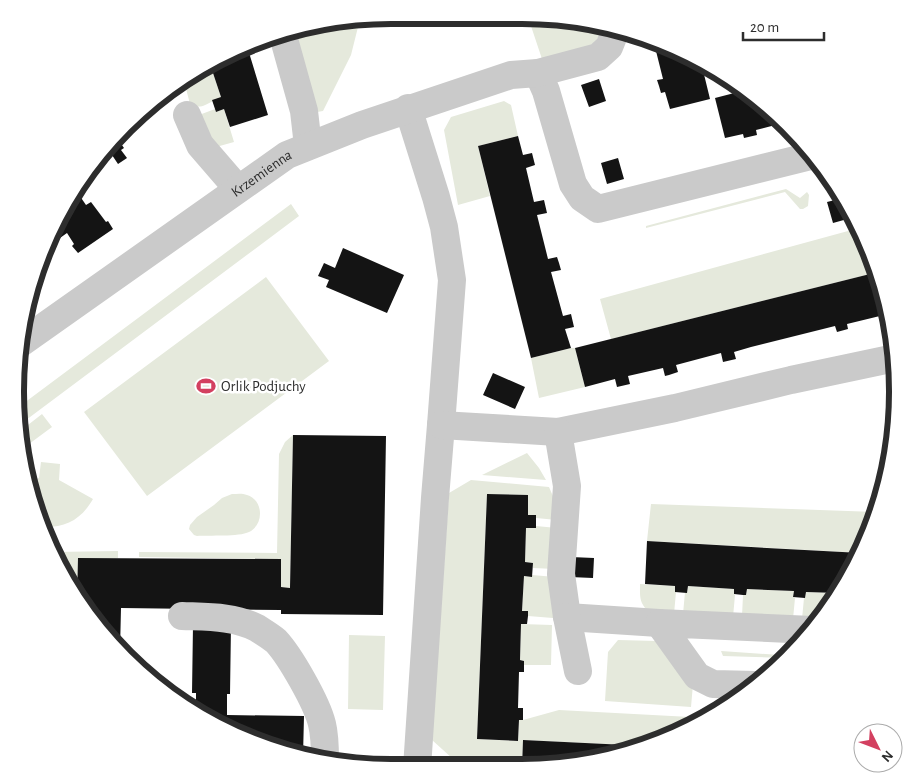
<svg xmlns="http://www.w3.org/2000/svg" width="913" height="783" viewBox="0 0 913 783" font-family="'Alegreya Sans',sans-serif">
<rect width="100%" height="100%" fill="#fff"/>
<!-- green -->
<path fill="#e5e9dc" d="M528 17 570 18 602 28 596 42 586 52 542 59Z
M355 20 358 27 351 55 323 111 317 112 294 28Z
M210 64 221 97 212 100 213 101C203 106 200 109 190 104L184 81Z
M504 101 511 105 518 136 478 146 490 196 458 205 444 130 451 117Z
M215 109 216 112 224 109 234 142 216 147 199 115Z
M786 189 800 198 807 192 809 195 808 206 803 209H800L785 192 646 228V226Z
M291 204 299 216 18 426 16 416V409Z
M859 228 878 272 611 339 600 299Z
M266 277 329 361 147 496 84 412Z
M571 348H575L585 387 539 398 531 358Z
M42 414 52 427 29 444 25 440 21 443 20 438 22 436 19 432Z
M293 435 290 588 281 587V559L139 557V552L277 553 279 454 285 442Z
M527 453 539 468 546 480 482 475Z
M41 462 60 464 59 480 93 499C81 520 65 528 42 527L35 513 29 482 39 478Z
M471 480 549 487 555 501 557 520 536 518V515H528V495L487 494 477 739 518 741 519 720H523L559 710 709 718 647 746 523 740 522 767 463 768 432 740 449 493Z
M232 494C237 494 242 493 247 495 264 500 264 525 249 532 239 537 209 535 197 536L194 535 189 529 190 525 197 517 214 505 222 498Z
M651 504 876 512 861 553 647 541Z
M536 526 557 528 555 569 533 568V563L525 562 526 528Z
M118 551V558H78L77 599 54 552Z
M532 575 555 577 553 618 528 616 522 611 524 576 532 577Z
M640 584 675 586V592H676L674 614 647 610C639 602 640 595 640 584Z
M688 586 734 589V594L735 595 733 617 683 614 685 592 687 593Z
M747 589 794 591 793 597 795 598 793 619 742 616 743 595H746Z
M806 592 837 593 821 620 802 619 804 598H805Z
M521 624 552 625 551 665H524V661L520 660Z
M349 635 385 636 383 710 348 709Z
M805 637 785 658 723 656 721 651 780 655 792 638Z
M618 640 657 641 693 684 691 707 605 701 608 652Z"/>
<!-- building -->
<path fill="#141414" d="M654 43 688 54 701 62 710 99 670 109 665 92 661 93 659 86 657 80 663 79Z
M247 46 268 115 230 127 224 109 216 112 212 100 221 97 210 64 225 54Z
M599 79 606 101 589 107 581 85Z
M746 90 751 93 783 123 756 130 757 135 744 138 743 134 725 138 715 98Z
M518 136 523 155 532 153 535 165 526 168 534 202 544 200 547 213 537 215 548 259 557 257 559 263 561 270 551 272 563 316 571 314 574 327 565 329 571 348 531 358 478 146Z
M117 138 124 148 121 150 127 158 118 164 108 149Z
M618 158 624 179 607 184 601 163Z
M75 189 86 205 91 202 106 222 108 221 113 229 78 253 72 246 74 244 67 233 43 250Z
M843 198 847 202 851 218 833 223 827 202Z
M343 248 404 275 387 313 326 287 329 280 318 276 324 263 335 268Z
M878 272 889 318 885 319 884 315 847 324 848 329 837 332 835 326 751 347 734 352 736 359 723 362 721 353 676 365 678 372 669 375 665 376 663 368 628 376 630 384 617 387 615 379 585 387 575 348Z
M493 373 525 387 515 409 483 395Z
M293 435 386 436 383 615 281 614V610L121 608 120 651 77 599 78 558 281 559V587L290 588Z
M487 494 528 495V515H536V528H526L525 562 533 563 532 577 524 576 522 611H528V616L527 624H521L520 660 524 661V672H519L518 708H523V720H519L518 741 477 739Z
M647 541 767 548 861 553 859 558 837 593 806 592 805 598 793 597 794 591 747 589 746 595H743L734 594V589L688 586 687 593 675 592V586L645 584Z
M571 557 594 558 593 578 570 577Z
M193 625H231L230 694H227V715L304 716 303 756 248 739 196 712V693H192Z
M523 740 647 746 643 748 546 767H522Z
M372 761V766L346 764V762Z"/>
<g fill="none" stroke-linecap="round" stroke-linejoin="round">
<!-- minor -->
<g stroke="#cacaca" stroke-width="28">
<path d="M282 32 304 111 308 146"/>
<path d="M538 73 546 91 573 184 582 198 598 209 811 156"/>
<path d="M408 108 436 197 444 227 452 280 441 425 435 498 417 768"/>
<path d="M187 115 200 145 238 189"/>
<path id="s1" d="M18 345 287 155 362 125 511 75 538 73 598 57 609 47 615 32"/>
<path d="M441 425 558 432 675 408 791 380 895 358"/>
<path d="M558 432 567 486 561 574 567 617 659 623"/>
<path d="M182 616C207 617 234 616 257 628 263 632 270 636 276 641 290 656 317 703 322 724 325 736 325 749 325 761"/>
<path d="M567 617 578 671"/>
<path d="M756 685 713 684 697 676 659 623 812 630"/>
</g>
</g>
<!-- icons -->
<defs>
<g id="stadium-bare" transform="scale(1.5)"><path d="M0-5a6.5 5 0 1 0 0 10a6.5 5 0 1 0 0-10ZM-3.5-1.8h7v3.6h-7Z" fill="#d34060" stroke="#fff" stroke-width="2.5" paint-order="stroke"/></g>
</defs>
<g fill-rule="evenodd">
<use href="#stadium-bare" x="206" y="386"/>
</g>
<g text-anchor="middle" stroke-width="5" stroke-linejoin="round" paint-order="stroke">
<!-- street labels -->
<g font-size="15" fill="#2d2d2d" stroke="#fff">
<text dy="5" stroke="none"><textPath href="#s1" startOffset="298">Krzemienna</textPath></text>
</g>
<!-- poi labels -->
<g font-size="15" fill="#2d2d2d" stroke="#fff" text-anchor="start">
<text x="221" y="391">Orlik Podjuchy</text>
</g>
</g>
<!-- crop -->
<path d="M0 0H913V783H0ZM391 24H522A367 367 0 0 1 889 391V392A367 367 0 0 1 522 759H391A367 367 0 0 1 24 392V391A367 367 0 0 1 391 24Z" fill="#fff" fill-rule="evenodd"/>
<path fill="none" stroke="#2d2d2d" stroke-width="6" d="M391 24H522A367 367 0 0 1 889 391V392A367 367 0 0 1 522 759H391A367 367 0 0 1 24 392V391A367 367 0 0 1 391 24Z"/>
<!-- north arrow -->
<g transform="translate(878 748) rotate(132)"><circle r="24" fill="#ffffff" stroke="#ababab"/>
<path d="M0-4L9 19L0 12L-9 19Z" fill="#d34060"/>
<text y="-8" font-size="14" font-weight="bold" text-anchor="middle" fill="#2d2d2d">N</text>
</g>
<!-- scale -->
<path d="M743 32v8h81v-8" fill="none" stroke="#2d2d2d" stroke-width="2.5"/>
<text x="750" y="32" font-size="15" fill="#2d2d2d" stroke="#ffffff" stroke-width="4" paint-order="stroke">20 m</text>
</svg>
